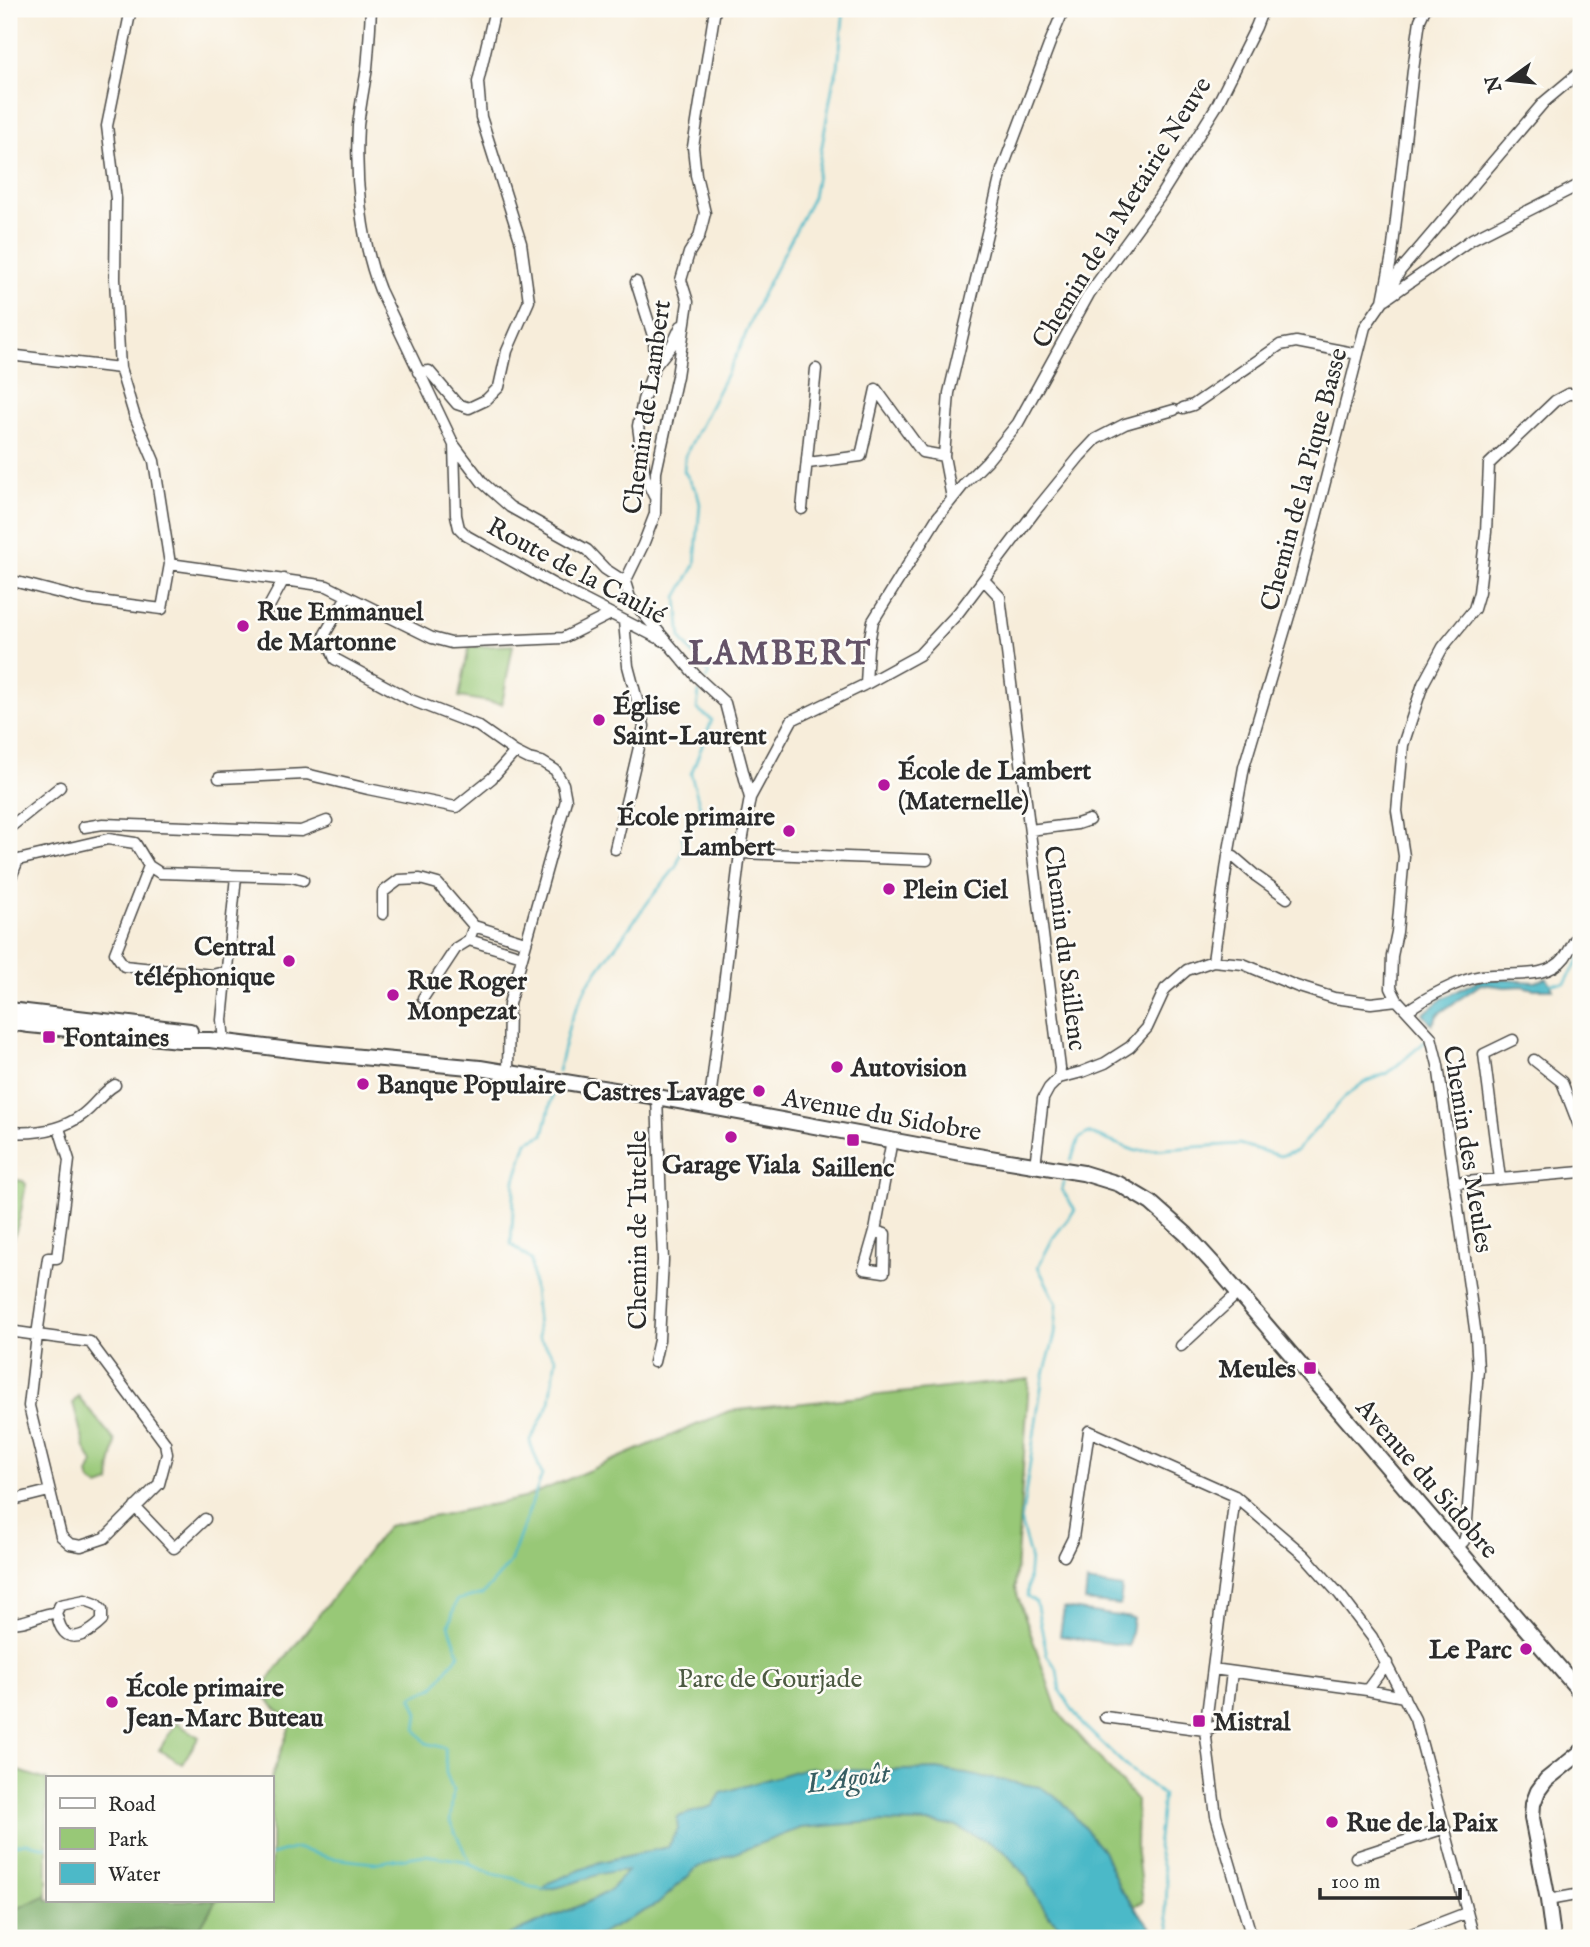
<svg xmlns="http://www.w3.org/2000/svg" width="1590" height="1947" viewBox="0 0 1590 1947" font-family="'IM FELL English',serif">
<rect width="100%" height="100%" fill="#fdfcf7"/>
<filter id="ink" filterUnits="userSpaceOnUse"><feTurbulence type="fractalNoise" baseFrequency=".0143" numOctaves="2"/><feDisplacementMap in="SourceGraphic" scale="14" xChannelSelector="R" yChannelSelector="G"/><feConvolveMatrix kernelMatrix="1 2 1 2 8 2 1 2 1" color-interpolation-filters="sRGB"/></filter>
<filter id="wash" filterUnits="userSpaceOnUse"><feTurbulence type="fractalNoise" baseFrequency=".00686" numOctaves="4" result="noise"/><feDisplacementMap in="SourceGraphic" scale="28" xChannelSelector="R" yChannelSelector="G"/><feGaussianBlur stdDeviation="1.57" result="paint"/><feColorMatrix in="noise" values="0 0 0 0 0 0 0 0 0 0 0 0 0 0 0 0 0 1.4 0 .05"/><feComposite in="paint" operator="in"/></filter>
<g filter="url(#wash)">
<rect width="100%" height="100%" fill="#f7edda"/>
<!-- green -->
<path fill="#98c877" stroke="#627a51" stroke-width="2" d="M513 645 502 704 459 697 469 647Z
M9 1179 23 1181 26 1184 20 1217 13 1240 9 1242Z
M1029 1379 1015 1588 1058 1712 1137 1800 1136 1846 1143 1902 1072 1936 1073 1938H9V1768L47 1780V1900H271V1779L291 1723 259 1692 388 1526 524 1498 729 1411Z
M78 1396 115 1441C115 1450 113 1457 111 1465 110 1471 111 1477 110 1483L99 1487 90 1481 88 1474 93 1463 85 1448 73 1403Z
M176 1723 199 1737 182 1764 159 1750Z"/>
<!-- forest -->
<path fill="#7aac68" stroke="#526c4a" stroke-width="2" d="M47 1895V1900H216L201 1926 100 1934 97 1938H9V1910L12 1911Z"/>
<!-- water -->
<path fill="#4cb9c8" stroke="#3c727a" stroke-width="2" d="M1483 978 1535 982 1547 978 1553 989H1534L1522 986 1505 987 1481 984 1438 1014 1432 1025 1423 1014 1443 998Z
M1087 1582 1122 1588 1120 1605 1085 1601Z
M1064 1608 1133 1618 1129 1646 1060 1636Z
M806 1768 873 1771 937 1769 1040 1787 1062 1801 1103 1850 1119 1887 1159 1938H1073L1049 1916 1030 1886 1027 1877 1004 1851 956 1826 930 1823 872 1822 801 1828 698 1867 658 1904 593 1938H489L504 1937 586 1903 609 1891 627 1871C598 1869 571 1888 543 1890L548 1883 600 1862 668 1847 678 1829 677 1817 713 1806 721 1793Z"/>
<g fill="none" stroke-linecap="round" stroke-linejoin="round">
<!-- stream -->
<path stroke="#4cb9c8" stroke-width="2.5" d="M706 679 709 674 681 639 677 597 695 565 700 504 697 492 684 471 685 456 740 348 760 299 813 197 833 83 838 67 844 9
M1550 984 1565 983 1581 957
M558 1071 570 1022 587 985 651 898 676 867 684 845 682 835 691 820 702 814 691 774 712 720 697 709 699 692
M1071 1160 1079 1139 1088 1133 1136 1151 1239 1144 1280 1156 1296 1151 1346 1096 1363 1083 1388 1073 1427 1040
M1065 1179 1062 1190 1075 1210 1053 1238 1038 1267 1057 1304 1055 1335 1042 1382 1021 1523 1030 1557 1027 1596 1036 1602 1047 1655 1057 1669 1060 1691 1082 1724 1127 1767 1163 1795 1157 1847 1167 1883 1166 1909 1171 1936
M9 1846 27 1843 47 1847
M271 1855 296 1848 331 1858 374 1863 425 1855 460 1860 493 1874 517 1879 531 1887 545 1889
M472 1866 450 1822 453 1791 446 1773 445 1748 426 1743 416 1730 418 1713 412 1697 434 1687 459 1654 449 1625 457 1600 483 1594 510 1563 542 1475 530 1442 550 1402 556 1358 539 1338 531 1260 511 1244 515 1180 527 1142 543 1135 554 1089"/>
</g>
</g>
<g filter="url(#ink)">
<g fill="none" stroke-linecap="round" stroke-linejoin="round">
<!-- street casing -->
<g stroke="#4a4845" stroke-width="13">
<path id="street" d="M371 9C370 28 369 48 367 68 364 87 360 107 358 126 355 178 361 242 380 290L454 445 456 515 459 528 467 536 555 585 664 641
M636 282 654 339 655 366 643 400 638 426 645 477 654 496
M1389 291 1400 271 1544 102 1581 71
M1386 299 1472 239 1581 184
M9 355 120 368
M655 366 672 345 681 326
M418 372 429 371 457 404 469 408 486 400 499 387 507 351 529 301 521 243 481 117 478 82 495 9
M1183 408 1193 405 1280 345 1296 342 1358 354
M454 445 483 483 510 507 587 550 605 569 625 582
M808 463 861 456 876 389 922 452 944 456
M952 498 944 456 949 393 1002 170 1051 40 1064 9
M802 509 816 369
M170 564 327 586 432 638 451 643 563 638 611 614
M9 580 83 599 162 609 170 564 154 461 134 414 120 368 115 279 116 199 107 126 131 9
M984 580 1000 597 1060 1068 1059 1078
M347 596 325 634 335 659 411 700 478 726 515 752 529 759 542 762 555 770 563 784 566 800 509 1004 508 1072
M266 612 284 579
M866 684 868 648 873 621 937 518 965 483 987 461 1018 423 1089 294 1159 198 1216 107 1256 27 1263 9
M219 778 306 774 368 789 456 807 492 778 515 752
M750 798 792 720 866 684 919 655 958 613 1036 510 1080 456 1096 439 1125 424 1174 410
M84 827 103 824 301 831 327 821
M9 828 60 787
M1030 830 1077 824 1089 820
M615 849 644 726 628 666 624 621
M740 853 927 860
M1228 856 1234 857 1256 876 1287 898
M149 866 115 953 124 966 212 975 228 971
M9 882 18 860 108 839 135 843 149 866 160 873 292 877 303 880
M383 914V892L399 880 420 879 438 884 474 926
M469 940 522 956
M1213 961 1228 856 1244 767 1300 579 1365 327 1383 301 1392 255 1413 70 1420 20 1425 9
M423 998 456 948 469 940 474 926 525 942
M1397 1000 1391 988 1392 956 1397 932 1404 856 1397 811 1403 745 1423 684 1443 647 1474 609 1479 592 1486 532 1489 464 1555 401 1568 394H1581
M1407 1011C1424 998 1461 979 1482 976 1508 971 1546 982 1565 957 1571 948 1576 938 1581 928
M224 1042 222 1020 236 876
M1534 1060 1562 1082 1581 1131
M709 1108 740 853 750 798 725 703 696 676 630 598 625 582 643 545 655 514 656 472 677 376 688 302 681 280 689 253 699 237 705 213 696 175 693 147 715 9
M9 1132C35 1134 60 1131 82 1115 95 1106 101 1093 115 1085
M1035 1166 1043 1099 1049 1088 1059 1078 1082 1072 1105 1063 1130 1047 1147 1028 1165 989 1187 970 1213 961 1243 964 1296 986 1334 998 1371 1003 1397 1000 1431 1037 1438 1065 1476 1336 1478 1369 1466 1534 1464 1541 1457 1548
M1500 1179 1484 1054 1513 1040
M1454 1183 1581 1172
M875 1231 885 1234 884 1272 864 1269 875 1231 892 1140
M9 1331 37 1335
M37 1335 90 1342 165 1443 167 1454 159 1484 105 1538 81 1546 70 1544 61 1536 29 1406Z
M37 1335 48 1258H57L69 1160 59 1128
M1181 1346 1238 1293
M654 1362 659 1340 663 1260 657 1097
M1235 1496 1205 1730 1216 1816 1252 1938
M9 1501 49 1491
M135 1507 174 1548 205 1519
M1064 1556 1073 1538 1089 1431 1235 1496 1305 1556 1340 1595 1372 1637 1415 1719 1474 1938
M85 1600 96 1604 102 1610V1621C93 1630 72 1646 62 1629 59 1625 58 1618 56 1613L60 1605Z
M9 1622C26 1625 39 1613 56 1613
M1213 1669 1367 1690 1404 1697
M1367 1690 1387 1663
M1105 1717 1205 1730 1226 1723 1232 1672
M1356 1857 1445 1828
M1548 1900 1581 1894
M1401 1938 1466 1913"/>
</g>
<!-- secondary casing -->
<g stroke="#4a4845" stroke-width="18">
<path id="secondary" d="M9 1010 190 1031
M9 1022 29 1025 179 1040H210L307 1052 480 1068 657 1097 966 1154 1083 1173 1119 1184 1151 1203 1186 1234 1218 1269 1581 1693
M1553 1938 1548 1900 1532 1818 1533 1804 1538 1791 1546 1780 1581 1752"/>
</g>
<!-- street -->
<use href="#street" stroke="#fff" stroke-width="10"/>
<!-- secondary -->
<use href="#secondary" stroke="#fff" stroke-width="14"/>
</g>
</g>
<!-- markers -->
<g fill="#b5179e" stroke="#fdfcf7" stroke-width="2.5">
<circle cx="243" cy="626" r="7"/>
<circle cx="599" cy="720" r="7"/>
<circle cx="884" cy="785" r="7"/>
<circle cx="789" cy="831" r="7"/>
<circle cx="889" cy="889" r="7"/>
<circle cx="289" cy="961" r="7"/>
<circle cx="393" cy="995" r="7"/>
<rect x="42" y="1030" width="14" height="14" rx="3.5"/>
<circle cx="837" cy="1067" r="7"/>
<circle cx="363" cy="1084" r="7"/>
<circle cx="759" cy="1091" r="7"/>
<circle cx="731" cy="1137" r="7"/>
<rect x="846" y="1133" width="14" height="14" rx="3.5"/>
<rect x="1303" y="1361" width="14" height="14" rx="3.5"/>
<circle cx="1526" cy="1649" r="7"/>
<circle cx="112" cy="1702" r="7"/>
<rect x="1192" y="1714" width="14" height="14" rx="3.5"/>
<circle cx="1332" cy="1822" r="7"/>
</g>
<g text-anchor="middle" stroke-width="5" stroke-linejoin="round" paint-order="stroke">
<!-- street labels -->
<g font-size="26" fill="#2b2b2b" stroke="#fdfcf7">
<text transform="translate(1121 212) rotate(-58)" y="9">Chemin de la Metairie Neuve</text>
<text transform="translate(646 407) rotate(-82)" y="9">Chemin de Lambert</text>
<text transform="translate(1303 479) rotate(-75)" y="9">Chemin de la Pique Basse</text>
<text transform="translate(577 570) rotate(28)" y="9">Route de la Caulié</text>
<text transform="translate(1066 948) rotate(83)" y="9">Chemin du Saillenc</text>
<text transform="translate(882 1114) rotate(10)" y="9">Avenue du Sidobre</text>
<text transform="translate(1469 1149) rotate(81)" y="9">Chemin des Meules</text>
<text transform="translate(637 1230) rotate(-90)" y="9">Chemin de Tutelle</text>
<text transform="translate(1428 1478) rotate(49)" y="9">Avenue du Sidobre</text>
</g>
<!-- poi labels -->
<g font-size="26" font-weight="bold" fill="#2b2b2b" stroke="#fdfcf7" text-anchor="start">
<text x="257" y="620">Rue Emmanuel<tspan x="257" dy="30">de Martonne</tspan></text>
<text x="613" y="714">Église<tspan x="613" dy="30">Saint-Laurent</tspan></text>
<text x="898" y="779">École de Lambert<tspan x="898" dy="30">(Maternelle)</tspan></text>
<text x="775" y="825" text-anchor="end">École primaire<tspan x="775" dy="30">Lambert</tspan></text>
<text x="903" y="898">Plein Ciel</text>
<text x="275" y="955" text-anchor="end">Central<tspan x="275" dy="30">téléphonique</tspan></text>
<text x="407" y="989">Rue Roger<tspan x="407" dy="30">Monpezat</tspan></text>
<text x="63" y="1046">Fontaines</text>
<text x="851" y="1076">Autovision</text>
<text x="377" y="1093">Banque Populaire</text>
<text x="745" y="1100" text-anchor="end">Castres Lavage</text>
<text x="731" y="1173" text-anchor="middle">Garage Viala</text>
<text x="853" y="1176" text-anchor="middle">Saillenc</text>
<text x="1296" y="1377" text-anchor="end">Meules</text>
<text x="1512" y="1658" text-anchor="end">Le Parc</text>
<text x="126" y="1696">École primaire<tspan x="126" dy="30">Jean-Marc Buteau</tspan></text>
<text x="1213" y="1730">Mistral</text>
<text x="1346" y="1831">Rue de la Paix</text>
</g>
<!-- park labels -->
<g font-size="26" fill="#4c5a42" stroke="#fdfcf7">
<text x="770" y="1687">Parc de Gourjade</text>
</g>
<!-- water labels -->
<g font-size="28" font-style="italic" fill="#375d62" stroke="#fdfcf7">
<text transform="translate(848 1777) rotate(-8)" y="10">L'Agoût</text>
</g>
<!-- district labels -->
<g font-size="33" font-weight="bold" letter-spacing="2" fill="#645368" stroke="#fdfcf7">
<text x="780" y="664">LAMBERT</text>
</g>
</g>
<!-- margin -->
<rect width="1590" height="1947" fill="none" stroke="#fdfcf7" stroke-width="35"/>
<!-- legend -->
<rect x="46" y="1776" width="228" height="126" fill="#fdfcf7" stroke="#a9a8a5" stroke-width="2"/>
<rect x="60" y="1798" width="35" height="10" fill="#ffffff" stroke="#a9a8a5" stroke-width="2"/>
<text x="108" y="1811" font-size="21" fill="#2b2b2b">Road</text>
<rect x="60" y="1828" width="35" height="21" fill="#98c877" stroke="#a9a8a5" stroke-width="2"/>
<text x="108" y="1846" font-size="21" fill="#2b2b2b">Park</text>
<rect x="60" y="1863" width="35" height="21" fill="#4cb9c8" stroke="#a9a8a5" stroke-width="2"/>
<text x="108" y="1881" font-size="21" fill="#2b2b2b">Water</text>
<!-- north arrow -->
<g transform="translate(1509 80) rotate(255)" stroke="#fdfcf7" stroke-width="5" paint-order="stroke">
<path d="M0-5L12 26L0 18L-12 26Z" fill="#2b2b2b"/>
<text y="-10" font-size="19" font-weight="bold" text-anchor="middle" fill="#2b2b2b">N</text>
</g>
<!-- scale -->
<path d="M1320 1888v10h140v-10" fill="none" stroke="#2b2b2b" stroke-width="3.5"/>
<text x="1331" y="1888" font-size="21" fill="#2b2b2b" stroke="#fdfcf7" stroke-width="5" paint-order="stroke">100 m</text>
</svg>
